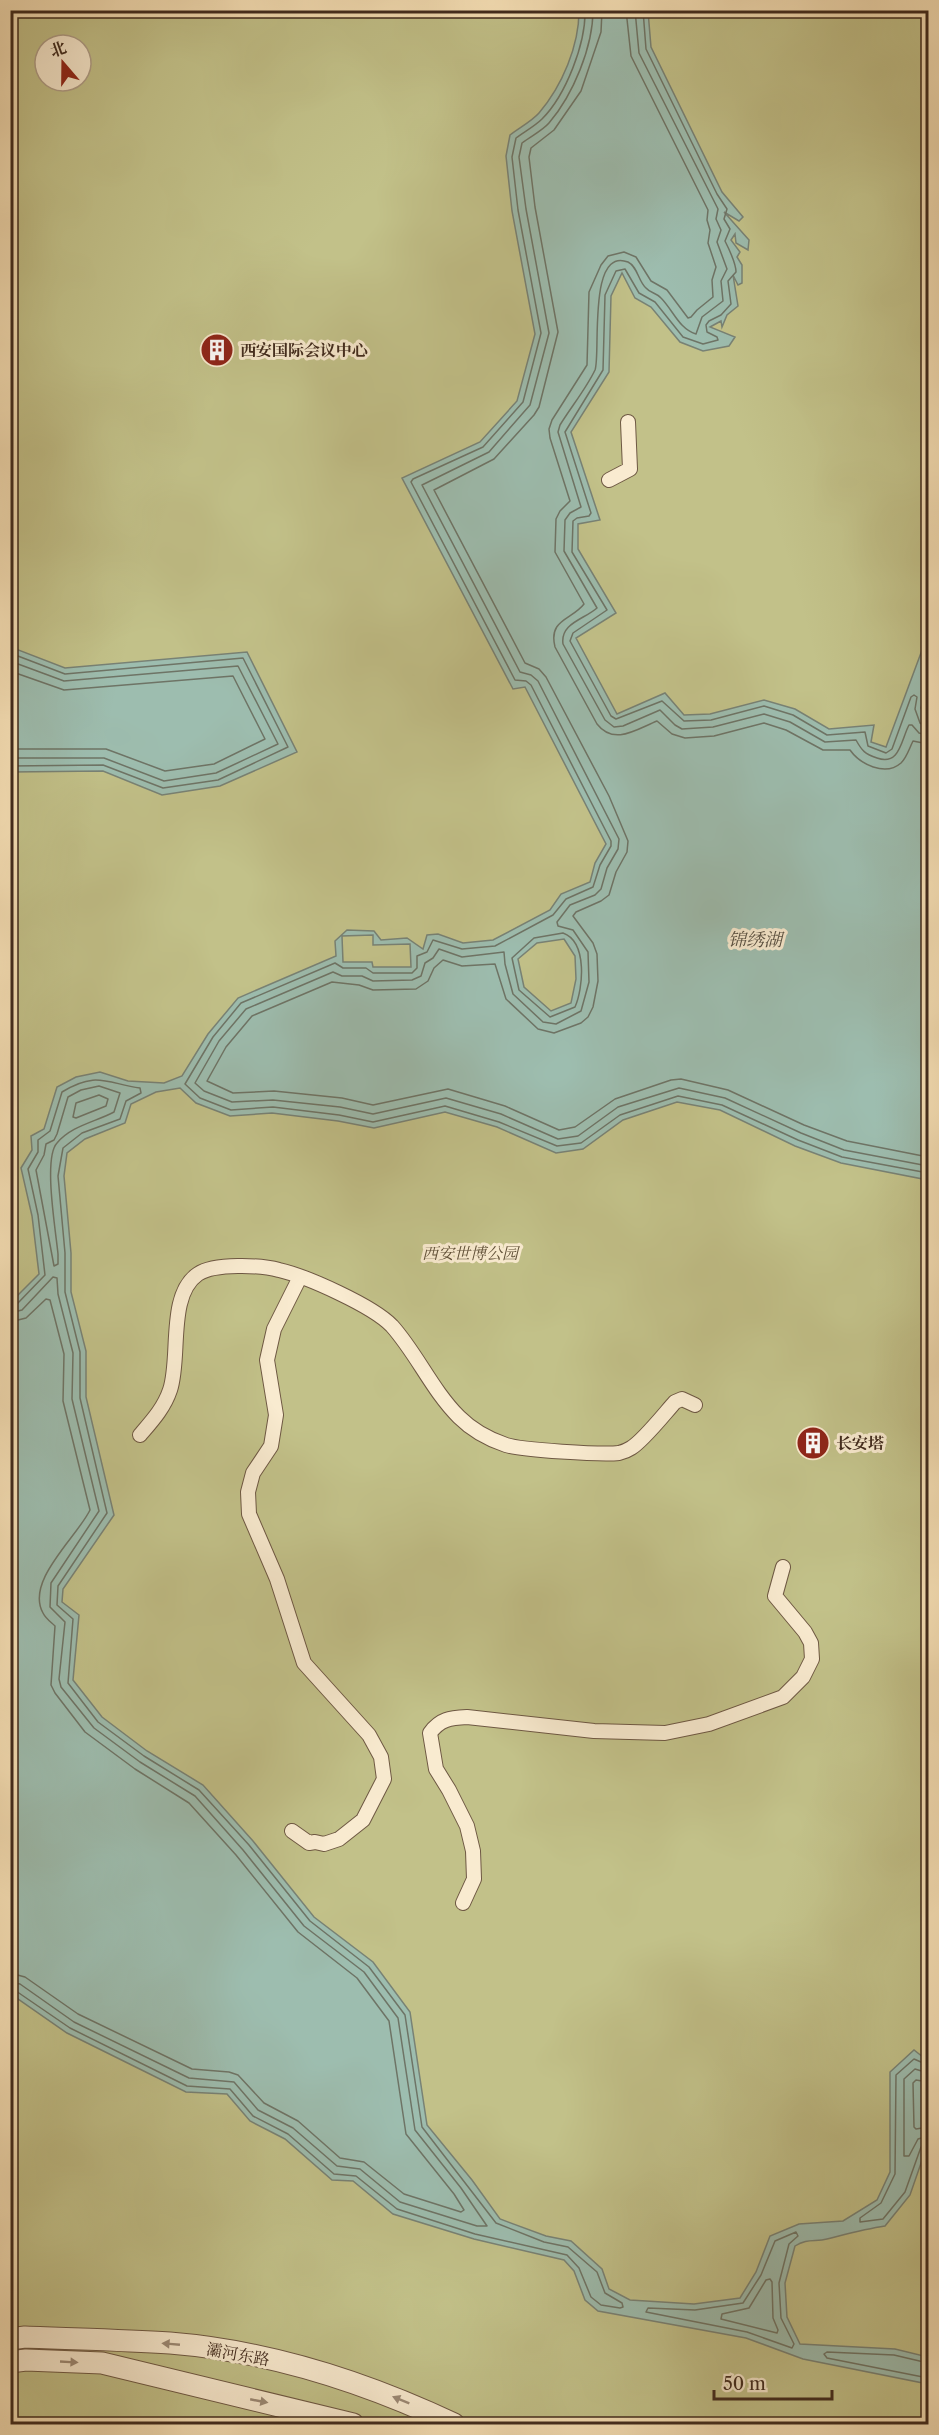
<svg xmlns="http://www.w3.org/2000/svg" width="939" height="2435" viewBox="0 0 939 2435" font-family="'Libre Caslon Text','Noto Serif SC',serif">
<rect width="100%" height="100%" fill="#f6e0b6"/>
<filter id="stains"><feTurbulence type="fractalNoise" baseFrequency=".00333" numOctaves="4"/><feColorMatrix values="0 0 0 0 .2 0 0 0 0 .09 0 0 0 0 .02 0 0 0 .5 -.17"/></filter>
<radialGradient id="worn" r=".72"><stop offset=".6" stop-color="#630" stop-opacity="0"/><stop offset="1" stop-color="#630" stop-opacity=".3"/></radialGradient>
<!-- green -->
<path fill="#c2c189" stroke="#817653" stroke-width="1.5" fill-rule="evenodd" d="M11 11H928V2424H11ZM45 45H81V81H45Z"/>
<!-- water -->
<path fill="#9dbdaf" stroke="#788275" stroke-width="1.5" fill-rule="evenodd" d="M579 11H648L651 47 722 192 743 217 739 221 724 212 749 240 748 250 736 243 735 234 731 240 740 252 737 257 742 265V283L738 285 733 275 738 306 727 315 722 327 721 321 710 327 735 337 729 346 703 351 680 342 651 307 635 298 622 273 611 296 609 372 571 432 600 520 578 524V549L616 613 576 638 617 714 665 693 684 715 710 714 764 700 795 709 829 729 874 725 871 742 886 747 928 634V675L921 708 928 729V1180L841 1163 795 1146 720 1110 677 1102 623 1120 583 1149 556 1153 497 1127 445 1112 374 1128 338 1121 272 1113 230 1116 196 1103 180 1088 156 1092 131 1104 125 1123 85 1139 67 1153 64 1176 71 1253V1292L86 1351V1397L114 1515 63 1589 62 1602 79 1615 73 1680 102 1717 147 1751 203 1785 253 1841 314 1917 373 1962 410 2012 427 2125 472 2180 500 2219 546 2236 571 2241 602 2269 609 2289 630 2300 694 2304 740 2298 756 2272 770 2236 799 2224 843 2221 877 2200 890 2172V2072L914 2050 928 2061V2143L910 2195 885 2226C865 2229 847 2234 827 2239 815 2242 807 2238 795 2246L785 2283 787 2317 800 2344 895 2349 928 2357V2384L803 2359 746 2338 598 2311 585 2300 574 2271 564 2260 474 2239 393 2214 353 2181 332 2180 285 2139 250 2121 227 2094 186 2092 67 2033 11 1994V1302L39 1274 32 1216 21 1168 32 1150 31 1136 44 1129 57 1087 76 1077 100 1072 128 1081 164 1083 182 1076 208 1034 238 998 336 956 335 941 347 930 374 931 381 940 407 938 423 949 427 935 438 934 463 943 493 940 550 910 561 894 590 882 595 863 606 844 525 687 513 689 402 478 480 442 517 401 535 334 512 211 506 156 510 135C519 128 532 121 539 113 562 86 579 46 579 11ZM373 935V945L410 944 411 967H373L372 962H343L342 936ZM564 939 575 956 576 979 571 1003 551 1011 524 987 518 959 537 943Z
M10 644 13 648 65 668 247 652 297 752 220 786 162 795 103 771 11 772Z"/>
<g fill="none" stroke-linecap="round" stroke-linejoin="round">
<!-- shore -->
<path stroke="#6e7466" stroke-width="1.5" d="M585 10C586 43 566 95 542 119 535 126 524 132 516 138L512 157 518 210 541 333 523 402 483 447 413 479 411 482 515 680 526 681 531 685 611 841V846L600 865 593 887 566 899 553 915 495 946 462 949 433 940 427 952 417 956V968L412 973H373L366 968H343L335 963 241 1003 213 1037 185 1084 200 1098 231 1110 273 1107 339 1115 373 1122 445 1106 499 1122 557 1146 581 1143 620 1115 678 1096 722 1105 798 1140 842 1157 928 1173
M593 10C593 47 573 95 549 123 542 131 531 136 522 143L519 157 526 209 549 333 530 405 489 452 422 485 520 672 531 675 538 681 619 839 618 849 607 868 601 889 595 895 570 905 557 922 558 926 573 930 588 952 589 982 581 1011 556 1024 543 1022 513 994 505 964 504 952 462 957 439 949 433 958 425 963 421 976 412 980 373 981 362 976H342L333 972 246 1009 219 1041 195 1083 204 1091 232 1102 273 1100 340 1107 373 1114 446 1098 501 1114 558 1139 578 1136 618 1107 679 1088 725 1098 801 1133 844 1150 928 1166
M602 10 601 32 581 91 554 130 531 148 529 157 535 207 558 332 539 407 534 415 494 459 434 490 525 663 539 669 546 677 609 796 628 841 627 852 616 872 609 895 601 901 576 912 573 916 593 943 597 954 598 981 593 1007 588 1017 581 1023 554 1033 538 1029 506 999 495 964 462 966 443 960 434 968 428 981 416 989 373 990 359 985 332 982 252 1016 226 1047 207 1081 233 1093 274 1091 342 1098 373 1105 448 1089 505 1106 559 1130 575 1127 615 1099 671 1080 681 1079 728 1090 804 1125 847 1141 928 1157
M626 10 631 56 708 210 707 220 710 230 708 243 716 267 712 280 713 297 697 310 691 317 688 318 667 290 651 281 636 257 624 252 608 256 601 265 589 292 587 365 552 420 549 429 550 438 570 501 560 511 556 519 555 552 584 604C572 620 548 619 555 647L597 724C614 746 637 729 657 721L672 734 685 738 714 736 764 723 786 730 823 750H850C860 764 885 777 901 763 907 757 909 749 913 741L928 744
M635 10 639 53 718 209 716 219 721 230 717 242 727 269 721 281 723 301 702 317 696 334C679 329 673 310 661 298 657 293 650 293 646 288 638 281 638 267 628 262 587 246 601 356 595 370 586 389 571 407 560 425L558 432 581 507 570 513 565 520 564 551 597 608C585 619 560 623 563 644L605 720 614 727 623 726 660 710 675 725 682 729 713 727 764 714 790 722 825 742 856 740C862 751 865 754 877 758 900 766 901 740 909 725H912L919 733 928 735
M643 10 646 49 717 194 727 209 724 219 730 229 725 241C729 249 736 263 736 272L728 281 731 304 721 315 709 321 706 325 707 332 717 337 718 340 703 344 683 337 655 302 639 293 625 269 616 271 605 295 603 370 565 432 591 513 589 516 577 518 573 521 572 552 607 610 573 633 570 641 611 716 616 719 662 701 684 721 711 720 764 706 793 715 827 735 865 732 868 746 886 753 892 749 911 697 914 695 917 697 915 709 920 723 928 728
M10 653 65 674 243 658 288 747 218 780 163 788 103 765 10 766
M10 661 64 681 238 666 278 744 216 773 164 781 104 758H10
M10 671 64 690 233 676 265 739 214 764 165 771 106 749H10
M563 933C588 942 583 989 575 1007L550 1017 519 990 512 958 534 938Z
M99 1086 120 1093 114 1112C95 1122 71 1126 57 1143 43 1158 56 1232 58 1254V1264L54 1266 36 1170 44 1155 46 1144 54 1140 57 1134 68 1097 81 1090Z
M99 1095 108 1099 106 1106 76 1118 73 1117 76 1103Z
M10 1306 17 1304 45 1275 38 1215 28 1169 38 1152V1140L50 1131 62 1092C96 1071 106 1083 140 1088L141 1093 126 1101 120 1119 82 1133 63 1148 58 1176 65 1253V1292L80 1352V1398L107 1513 58 1586 57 1605 73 1619 68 1683 98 1722 144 1756 199 1790 249 1845 310 1921 369 1967 405 2015 422 2127 496 2223 544 2242 568 2247 597 2272 605 2293 622 2303 623 2307 620 2308 601 2305 591 2297 579 2268 567 2255 475 2234 397 2209 356 2176 334 2174 288 2134 253 2116 230 2089 187 2086 70 2028 16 1991 10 1990
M10 1313 22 1310 53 1277 57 1278 58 1294 73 1353 72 1399 99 1511 51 1583 50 1607 65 1622 59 1679 61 1687 94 1728 140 1762 195 1796 243 1850 304 1926 364 1972 398 2018 415 2130 461 2188 487 2226H477L400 2202 360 2169 337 2166 293 2128 258 2110 234 2082 189 2078 74 2022 20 1984 10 1982
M10 1322 26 1318 46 1299 50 1300 64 1354 63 1401 90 1510C77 1537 25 1581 43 1613 46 1619 51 1622 55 1626L51 1685 55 1693 85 1732 135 1769 189 1803 236 1855 298 1932 357 1978 389 2021 406 2134 454 2194 464 2210 461 2212 404 2194 364 2162 340 2158 298 2121 264 2103 238 2075 229 2072 192 2069 78 2014 25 1977 10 1973
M928 2065 914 2059 896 2075 895 2174 881 2203 860 2218V2222L883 2219 905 2192 921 2147 928 2144
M928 2073 915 2069 904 2079V2156H909L918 2139 928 2136
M928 2082 916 2080 913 2083 914 2127 916 2129 928 2127
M796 2232 798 2236 789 2244 779 2283 781 2318 794 2344 792 2348 747 2332 646 2312 648 2308 695 2310 743 2303 761 2275 775 2241Z
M770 2279 772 2282 773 2318 778 2330 777 2333 721 2319 722 2314 749 2308 766 2280Z
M928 2363 894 2355 827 2352 824 2354 827 2358 928 2378"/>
<!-- pedestrian casing -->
<g stroke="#6e5843" stroke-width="16">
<path id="pedestrian" d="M609 480 630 469 628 422
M140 1435C152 1421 164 1408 170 1390 181 1358 167 1295 198 1274 214 1263 261 1265 279 1270 306 1276 373 1306 392 1326 417 1354 432 1390 459 1417 472 1430 488 1439 506 1445 521 1450 602 1455 619 1453 623 1452 628 1450 631 1448 643 1441 665 1413 675 1402L682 1399 695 1405
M292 1831 309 1843 315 1842 324 1844 339 1839 363 1820 384 1779 381 1757 369 1735 304 1663 277 1579 249 1514 248 1492 253 1473 271 1446 276 1415 267 1360 274 1329 300 1277
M463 1903 474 1879 473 1851 467 1826 449 1790 436 1769 430 1733C440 1719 450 1718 467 1717L594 1731 665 1733 709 1724 783 1697 803 1677 812 1659 811 1643 805 1632 775 1596 783 1567"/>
</g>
<!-- tertiary casing -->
<g stroke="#6e5843" stroke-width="23">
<path id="tertiary" d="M10 2339 25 2337C73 2339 122 2340 170 2343 269 2351 365 2382 454 2424
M10 2362 26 2360 102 2363 353 2424"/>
</g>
<!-- pedestrian -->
<use href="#pedestrian" stroke="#f9ebd0" stroke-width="14"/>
<!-- tertiary -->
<use href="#tertiary" stroke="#f9ebd0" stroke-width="21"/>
</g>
<!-- one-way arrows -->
<defs><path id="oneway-solid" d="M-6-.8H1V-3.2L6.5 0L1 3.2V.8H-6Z" transform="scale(1.5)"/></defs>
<g fill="#9c8a76">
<use href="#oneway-solid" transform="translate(171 2344) rotate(-175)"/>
<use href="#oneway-solid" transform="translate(69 2362) rotate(3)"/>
<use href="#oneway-solid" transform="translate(401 2400) rotate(-158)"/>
<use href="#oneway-solid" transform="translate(259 2401) rotate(11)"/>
</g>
<!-- icons -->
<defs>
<g id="building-disc" transform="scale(1.725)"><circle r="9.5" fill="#8f2418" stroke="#f9ebd0"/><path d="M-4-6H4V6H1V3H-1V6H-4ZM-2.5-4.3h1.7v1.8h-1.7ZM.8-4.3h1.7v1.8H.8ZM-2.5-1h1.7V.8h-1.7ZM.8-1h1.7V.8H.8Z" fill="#fff"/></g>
</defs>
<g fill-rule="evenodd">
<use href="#building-disc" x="217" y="350"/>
<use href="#building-disc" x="813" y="1443"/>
</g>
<g text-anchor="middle" stroke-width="6" stroke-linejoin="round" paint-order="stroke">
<!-- poi labels -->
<g font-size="16" font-weight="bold" fill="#402a1d" stroke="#f9ebd0" text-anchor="start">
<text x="240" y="356">西安国际会议中心</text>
<text x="836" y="1449">长安塔</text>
</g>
<!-- park labels -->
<g font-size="16" font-style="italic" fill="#605038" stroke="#f9ebd0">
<text x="470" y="1259">西安世博公园</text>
</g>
<!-- street labels -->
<g font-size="16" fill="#402a1d" stroke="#f9ebd0">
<text transform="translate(238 2354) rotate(10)" y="6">灞河东路</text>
</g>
<!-- water labels -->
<g font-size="18" font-style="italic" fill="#574f42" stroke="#f9ebd0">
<text x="755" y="946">锦绣湖</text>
</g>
</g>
<!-- margin -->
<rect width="939" height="2435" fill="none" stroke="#f6e0b6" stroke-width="36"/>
<rect x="12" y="12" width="915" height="2411" fill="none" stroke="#402a1d" stroke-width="3"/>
<rect x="18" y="18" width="903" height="2399" fill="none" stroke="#402a1d" stroke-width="1.5"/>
<!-- north arrow -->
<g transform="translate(63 63) rotate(340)"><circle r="28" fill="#f9ebd0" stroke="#af9e88" stroke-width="1.5"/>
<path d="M0-4.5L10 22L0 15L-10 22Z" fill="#8f2418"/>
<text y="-9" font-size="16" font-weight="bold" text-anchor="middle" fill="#402a1d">北</text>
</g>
<!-- scale -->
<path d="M714 2390v9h118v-9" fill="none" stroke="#402a1d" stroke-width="3"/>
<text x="723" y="2390" font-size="18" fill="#402a1d" stroke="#f9ebd0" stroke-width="4.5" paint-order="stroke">50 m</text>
<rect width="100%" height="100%" filter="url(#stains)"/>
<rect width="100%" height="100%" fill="url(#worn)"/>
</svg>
